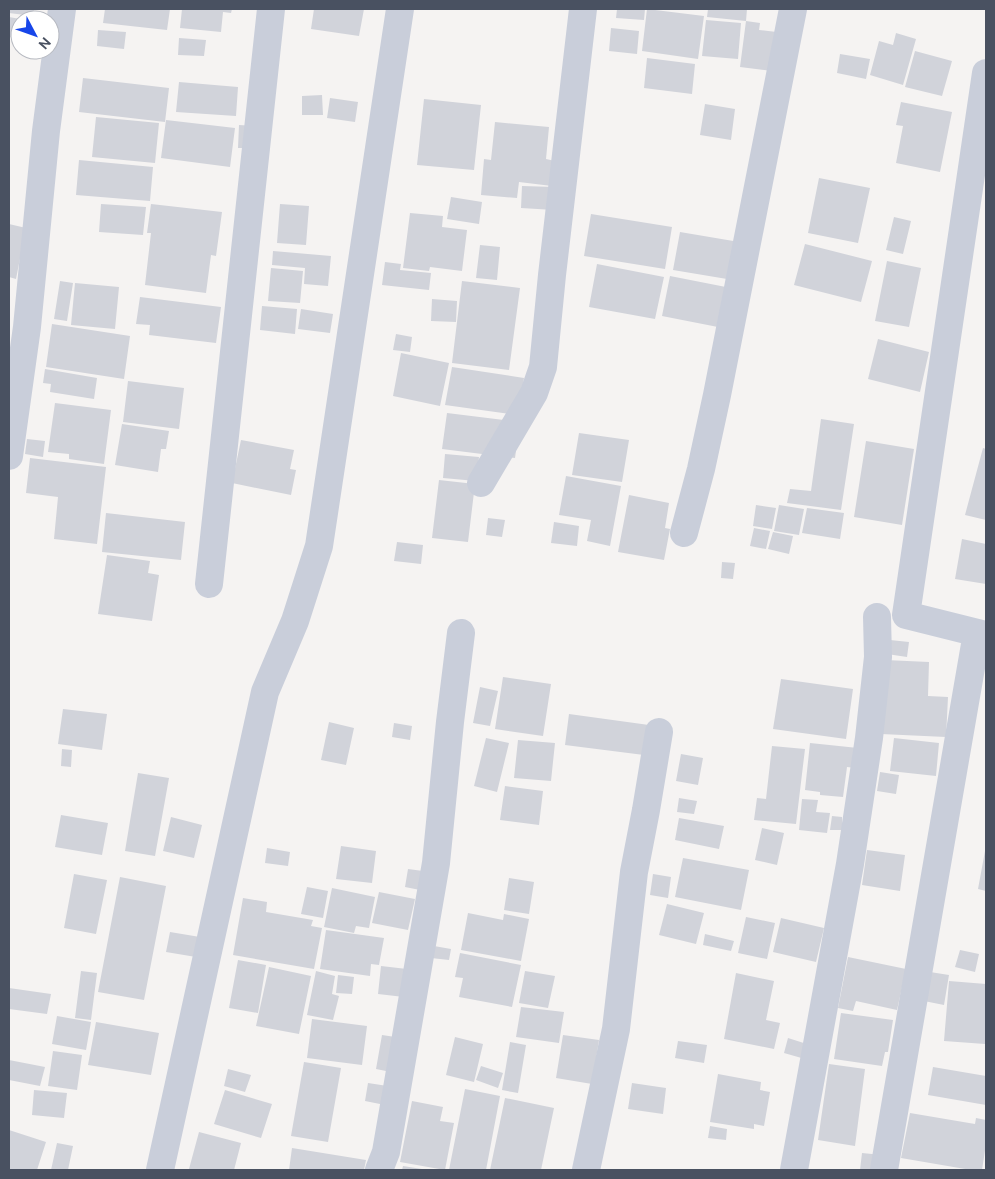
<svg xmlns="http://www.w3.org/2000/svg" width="995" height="1179" viewBox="0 0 995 1179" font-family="Ubuntu,sans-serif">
<rect width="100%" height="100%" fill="#f5f3f2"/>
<!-- building -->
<path fill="#d1d3da" d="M9 9H34L33 16 9 13Z
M105 9H170L167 30 103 23Z
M182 9H232L231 13 223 12 221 32 180 28Z
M314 9H364L359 36 311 29Z
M617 9H645L644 20 616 18Z
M647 9 704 16 698 59 642 51Z
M708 9H747L746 21 760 23 759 30 785 33 781 72 740 67 746 21 707 17Z
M9 17 20 19V39L9 37Z
M706 20 741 23 738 59 702 56Z
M611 28 639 31 637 54 609 51Z
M98 30 126 32 124 49 97 46Z
M896 33 916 39 903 85 870 75 879 41 893 45Z
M179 38 206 40 204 56 178 55Z
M915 51 952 61 942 96 905 87Z
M840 54 870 59 866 79 837 73Z
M647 58 695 64 692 94 644 88Z
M83 78 169 88 165 122 79 112Z
M179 82 238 87 236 116 176 112Z
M322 95 323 115H302V96Z
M330 98 358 102 355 122 327 118Z
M424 99 481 105 474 170 417 165Z
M901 102 952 112 940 172 896 163 903 126 896 125Z
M705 104 735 109 731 140 700 135Z
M96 117 159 123 155 163 92 157Z
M166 120 235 128 230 167 161 158Z
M495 122 549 127 546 159 555 161 552 186 519 182 517 198 481 195 484 159 491 160Z
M239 125 257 126 256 148H238Z
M79 160 153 167 150 201 76 195Z
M819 178 870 188 858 243 808 233Z
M522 186 555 187 554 210 521 208Z
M451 197 482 202 479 224 447 219Z
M101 204 146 207 143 235 99 232Z
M151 204 222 212 216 256 211 255 206 293 145 285 151 233H147Z
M280 204 309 206 306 245 277 243Z
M410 213 443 216 442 227 467 230 462 271 430 267 429 271 403 268Z
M591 214 672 227 665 269 584 256Z
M894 217 911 221 903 254 886 250Z
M9 224 26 228 16 279 9 277Z
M680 232 757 245 751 283 673 270Z
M805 244 872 261 861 302 794 285Z
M480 245 500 247 497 280 476 278Z
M273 251 331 256 328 286 304 284 305 268 272 265Z
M887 261 921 268 909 327 875 321Z
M385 262 401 264 400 270 431 273 429 290 382 285Z
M597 264 664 277 655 319 589 307Z
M271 268 303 271 300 303 268 301Z
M670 276 736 289 728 329 662 316Z
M60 281 73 283 67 321 54 319Z
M462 281 520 288 509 370 452 363Z
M75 283 119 287 115 329 71 325Z
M140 297 221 307 216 343 149 335 150 325 136 324Z
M432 299 457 301 456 322 431 321Z
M262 306 297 309 295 334 260 330Z
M301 309 333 314 330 333 298 329Z
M52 324 130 336 124 379 46 367Z
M396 334 412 337 410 352 393 350Z
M878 339 929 352 920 392 868 379Z
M401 353 449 363 440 406 393 396Z
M452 367 524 378 518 415 445 405Z
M45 369 97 378 94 399 50 392 51 384 43 383Z
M128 381 184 388 179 429 123 422Z
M55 403 111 410 104 464 69 459V454L48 452Z
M447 413 520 422 515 458 442 449Z
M821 419 854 424 841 510 787 503 790 489 811 491Z
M122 424 169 431 166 449H161L158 472 115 465Z
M579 433 629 440 622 482 572 475Z
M27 439 45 441 43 457 25 454Z
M241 440 294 450 290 469 296 470 291 495 232 483Z
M866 441 914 449 902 525 854 517Z
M983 448 986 449V520L965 515Z
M445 454 479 457 476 481 443 478Z
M30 458 106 467 97 544 54 539 58 497 26 493Z
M566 476 621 486 610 546 587 541 591 520 559 515Z
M439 480 475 484 468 542 432 538Z
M629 495 669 503 665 528 670 529 664 560 618 552Z
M756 505 776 508 772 529 753 526Z
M779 505 804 509 799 535 774 531Z
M807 508 844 513 840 539 802 533Z
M106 513 185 522 181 560 102 552Z
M488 518 505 520 502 537 486 535Z
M554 522 579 526 577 546 551 543Z
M754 528 770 531 766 549 750 546Z
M773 532 793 536 789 554 768 549Z
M962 539 986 544V584L955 579Z
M397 542 423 545 421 564 394 561Z
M107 555 150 561 148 573 159 575 152 621 98 614Z
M722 562 735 563 733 579 721 578Z
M890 640 909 642 907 657 887 654Z
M885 660 929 662 928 696 948 697 946 737 881 734Z
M503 677 551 684 543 736 495 729Z
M781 679 853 689 846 739 773 729Z
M480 687 498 691 490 726 473 723Z
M63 709 107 714 102 750 58 744Z
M569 714 649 725 644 755 565 745Z
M329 722 354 728 346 765 321 760Z
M394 723 412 726 410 740 392 737Z
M486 738 509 743 497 792 474 786Z
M894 738 939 743 936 776 890 771Z
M518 740 555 743 551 781 514 778Z
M810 743 858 748 856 768 847 767 843 797 820 795V792L805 790Z
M772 746 805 749 796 824 754 820 757 798 766 799Z
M62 749 72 750 71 767 61 766Z
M681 754 703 758 698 785 676 781Z
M880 772 899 775 896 794 877 791Z
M138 773 169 778 155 856 125 851Z
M505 786 543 791 539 825 500 820Z
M679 798 697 801 694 814 677 812Z
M802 799 818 800 816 812 830 813 827 833 799 830Z
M61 815 108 823 102 855 55 847Z
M832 816 842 817V830H830Z
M171 817 202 825 194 858 163 851Z
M679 818 724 826 719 849 675 840Z
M762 828 784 833 777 865 755 860Z
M341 846 376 851 372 883 336 879Z
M267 848 290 852 288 866 265 863Z
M867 850 905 855 900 891 862 885Z
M985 851H986V891L978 889Z
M683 858 749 870 741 910 675 897Z
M408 869 423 871 420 890 405 887Z
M74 874 107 880 96 934 64 928Z
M653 874 671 877 668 898 650 895Z
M120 877 166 886 144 1000 98 992Z
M509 878 534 882 529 914 504 910Z
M307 887 328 891 323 918 301 914Z
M332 888 375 897 369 928 356 926 354 933 324 927Z
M379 892 415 899 408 930 372 923Z
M243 898 267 902 266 912 313 920 311 926 322 928 314 969 233 955Z
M667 904 704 913 696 944 659 935Z
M468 913 503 920 504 914 529 919 521 961 461 950Z
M746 917 775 923 767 959 738 953Z
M781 918 824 928 816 962 773 952Z
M326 930 384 938 379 965 371 964 370 976 320 969Z
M170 932 200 937 196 957 166 952Z
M705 934 734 941 731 951 703 945Z
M434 946 451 949 449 960 431 958Z
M960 950 979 954 975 972 955 967Z
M460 953 521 965 512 1007 459 997 463 978 455 977Z
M848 957 906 969 897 1010 856 1001 853 1011 838 1008Z
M238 960 266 965 258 1013 229 1008Z
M381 966 407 969 404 997 378 994Z
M269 967 311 976 299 1034 256 1026Z
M81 971 97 973 91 1020 75 1018Z
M316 971 335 976 332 994 339 996 333 1020 307 1015Z
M525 971 555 976 548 1008 519 1003Z
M930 972 949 975 944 1005 924 1001Z
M736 973 774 981 766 1020 780 1023 774 1049 724 1039Z
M338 975 354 977 352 994 336 993Z
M949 981 986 984 985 1044 944 1041Z
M9 988 51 994 47 1014 9 1009Z
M521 1007 564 1012 559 1043 516 1037Z
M841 1013 893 1020 888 1052H885L882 1066 834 1059Z
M57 1016 91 1022 86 1050 52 1044Z
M312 1019 367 1026 362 1065 307 1058Z
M96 1022 159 1033 151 1075 88 1065Z
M382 1035 402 1038 396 1073 376 1069Z
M563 1035 599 1040 592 1084 556 1078Z
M455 1037 483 1044 474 1082 446 1075Z
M788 1038 810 1045 805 1059 784 1053Z
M678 1041 707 1045 704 1063 675 1058Z
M510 1042 526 1045 518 1093 502 1090Z
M53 1051 82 1055 77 1090 48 1086Z
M9 1060 45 1067 40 1086 9 1080Z
M304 1062 341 1068 328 1142 291 1136Z
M829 1064 865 1069 855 1146 818 1140Z
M481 1066 503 1073 498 1088 476 1080Z
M933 1067 986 1076V1105L928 1095Z
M228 1069 251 1075 245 1092 224 1086Z
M718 1074 761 1082 760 1090 770 1092 764 1126 754 1124V1129L710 1122Z
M368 1083 394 1087 390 1106 365 1101Z
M632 1083 666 1088 663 1114 628 1109Z
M465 1089 500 1096 486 1170H449Z
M34 1090 67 1093 64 1118 32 1115Z
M225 1090 272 1104 261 1138 214 1124Z
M505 1098 554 1108 541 1170H490Z
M412 1101 443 1107 440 1121 454 1123 445 1170 400 1162Z
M910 1113 975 1124 976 1118 986 1120V1144L982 1170H971L901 1158Z
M710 1126 727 1129 726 1140 708 1138Z
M9 1130 46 1142 37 1170H9Z
M199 1132 241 1143 234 1170H196L189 1169Z
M57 1143 73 1146 68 1170H51Z
M292 1148 366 1160 364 1170H289Z
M862 1153 882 1155 880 1170H860Z
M403 1166 422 1169V1170H402Z"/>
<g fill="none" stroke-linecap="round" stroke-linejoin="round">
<!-- minor -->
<path stroke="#c9ceda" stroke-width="28" d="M986 73 906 615 986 635
M9 456 27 327 46 131 62 9
M481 483 534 393 543 367 552 275 583 9
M684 533 701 469 717 395 793 9
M209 584 271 9
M160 1170 265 692 295 621 319 546 400 9
M379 1170 386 1152 436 863 450 722 461 633
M586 1170 616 1029 634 872 646 810 659 732
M794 1170 850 864 869 738 878 657 877 617
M884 1170 977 633"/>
</g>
<!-- border -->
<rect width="995" height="1179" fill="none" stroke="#495161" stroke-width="20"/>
<!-- north arrow -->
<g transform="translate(35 35) rotate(131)"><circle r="24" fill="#ffffff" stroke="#b6b9c0"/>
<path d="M0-4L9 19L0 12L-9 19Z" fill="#1846e9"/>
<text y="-8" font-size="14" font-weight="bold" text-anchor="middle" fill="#495161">N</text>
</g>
</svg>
